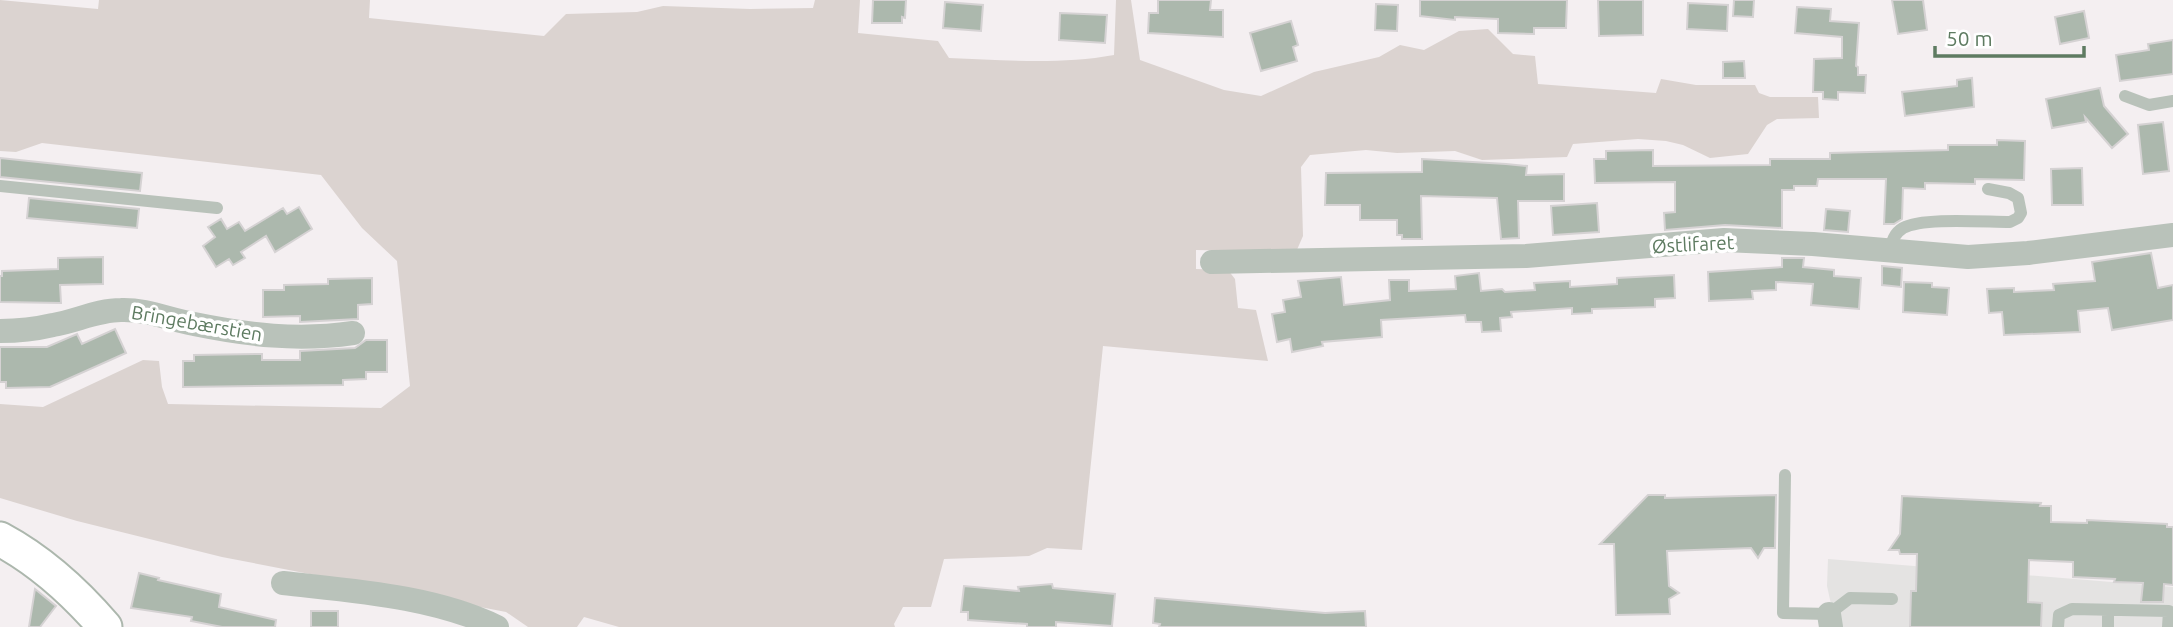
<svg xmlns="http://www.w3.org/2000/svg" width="2173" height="627" viewBox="0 0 2173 627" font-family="Ubuntu,sans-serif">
<rect width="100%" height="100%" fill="#f4eff1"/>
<!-- built -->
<path fill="#e4e3e2" d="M1828 559 2173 587V627H1836L1827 586Z"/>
<!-- green -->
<path fill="#dbd3d0" d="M0 0 98 9 99 0H370L369 18 544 36 566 14 637 12 663 6 750 9 813 8 815 0H860L858 33 938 41 949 58C1004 60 1059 65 1114 55L1116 0H1131L1140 60 1224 90 1261 96 1314 72 1379 57 1400 45 1424 50 1459 31 1488 29 1513 54 1535 56 1538 84 1656 93 1661 79 1696 85H1755L1759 93 1770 97H1818L1819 118 1777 119 1767 125 1748 154 1710 158 1683 145 1666 141 1638 139 1573 144 1567 157 1482 160 1455 151 1397 153 1366 150 1310 155 1301 167 1303 236 1296 252 1196 250V269L1228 270 1235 279 1238 308 1256 310 1268 361 1103 346 1082 550 1047 548 1029 556 944 559 931 607H903L894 624 895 627H619L584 617 577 627H528L506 612 222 557 77 521 0 498V404L43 407 143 360 159 361 162 387 168 404 381 408 410 386 397 261 362 228 321 175 42 143 16 152 0 151Z"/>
<!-- building -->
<path fill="#acb8ad" stroke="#d5d2d3" stroke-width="2" d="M873 0H906L905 18 902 17V23H872Z
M1158 0H1211L1210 10H1223V37L1148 33 1149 13H1158Z
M1420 0H1567L1566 28H1534V34L1498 33V19L1455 17V20L1420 16Z
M1598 0H1643V35L1599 36Z
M1734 0H1754L1753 17 1733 16Z
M1892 0H1923L1927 30 1898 34Z
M945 2 983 5 981 31 943 28Z
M1688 3 1728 5 1727 31 1687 29Z
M1376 4 1398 5 1397 31 1375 30Z
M1797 7 1831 9 1830 21 1859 23 1856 66 1858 67V75H1866L1865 93 1838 92V100L1823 99V92H1813L1814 59 1842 58V37L1795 33Z
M2084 11 2089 38 2060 44 2055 17Z
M1060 13 1107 15 1105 43 1059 40Z
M1291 21 1298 45 1293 47 1297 61 1261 71 1250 33Z
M2173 40V74L2120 81 2116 55 2149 50 2148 44Z
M1744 61 1745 78H1723V62Z
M1972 78 1974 107 1905 116 1902 92 1957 86V80Z
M2100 88 2104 106 2128 134 2112 148 2085 117 2086 122 2052 128 2046 99Z
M2163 122 2169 171 2143 174 2138 125Z
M1997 140 2025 141 2024 180 1975 179V184L1925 183V189L1903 188 1902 219 1894 224H1884L1886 179H1818L1817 186H1794V190H1782V228L1725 225 1665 230 1664 213 1675 212V182L1595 183 1594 159H1606V151L1653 150V166L1770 165V159H1830V153L1948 150V145H1997Z
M0 158 142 173 140 191 0 177Z
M1422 159 1506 164 1527 166 1526 175 1564 174V201H1518L1519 238 1501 239 1497 198 1421 196 1422 239H1402V235H1397V220H1360V205H1325L1326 173 1422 172Z
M2082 168 2083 205H2052L2051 169Z
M29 198 139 209 137 228 27 218Z
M1597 203 1599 232 1553 235 1551 206Z
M299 207 312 229 275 252 266 236 241 252 245 258 233 265 229 259 216 267 203 246 215 237 208 227 221 219 227 229 239 222 245 231 283 208 287 214Z
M1826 209 1850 211 1848 232 1824 230Z
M2151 253 2158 288 2173 285V320L2112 330 2108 308 2078 311 2080 332 2004 335 2002 312 1989 313 1987 289 2014 288V292L2054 290 2053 284 2095 281 2092 262Z
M103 257V284L60 285 61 303 0 302V276H2V271L58 269V258Z
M1782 258H1804L1803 267 1834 270V276L1861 278 1859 309 1811 305 1813 284 1776 282V290L1752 291 1753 299 1709 301 1708 272 1782 267Z
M1882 266 1902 268 1901 287 1882 285Z
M1479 273 1481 291 1502 289 1505 292 1535 290 1534 283 1570 281V287L1617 284V278L1674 275 1675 298 1655 299V307L1592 309V313L1572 314V308L1511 312 1512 317 1500 318 1501 331 1482 332 1481 322H1466L1465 315 1381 320 1382 337 1322 342 1323 346 1292 352 1290 339 1277 342 1272 314 1285 312 1283 300 1301 297 1298 281 1341 277 1344 305 1390 300 1389 280H1409V291L1456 289 1455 276Z
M372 278V304L358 305V319L300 322V316L263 317V290H284V285L328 284V279Z
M1904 282 1932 283V287L1949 288 1947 315 1903 312Z
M115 329 126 353 50 387 6 388V382H0V347H47L77 334 82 344Z
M366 340H387V372H366V379L343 380V385L183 387V361H194V355L262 354V360H300V351L355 348Z
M1648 495H1665V498L1776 495 1775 548H1764L1758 558 1751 548 1667 551 1669 586 1679 593 1669 599 1670 614 1616 615 1614 544H1600Z
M1902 496 2041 503 2040 506H2051V522L2087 523V520L2167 524V527H2173V585L2164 584 2163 602H2141L2143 583 2114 582 2115 579 2073 577V562L2029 560 2028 602 2042 603 2041 627H1910L1911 591H1916L1917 554H1900L1899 550H1889L1900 534Z
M139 573 159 578 158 580 221 594 219 607 276 620 275 627H222L191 621 192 617 131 608Z
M1052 584 1053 588 1115 594 1112 626 1056 622V627H1027V624L968 620V612H961L964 586 1019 591 1018 587Z
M35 589 56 606 40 627H29Z
M1155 598 1325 613 1365 611 1366 627H1159L1160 624 1153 623Z
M311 611H338V627H311Z"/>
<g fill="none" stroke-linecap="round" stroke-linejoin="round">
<!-- secondary casing -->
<g stroke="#acb7ad" stroke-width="37">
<path id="secondary" d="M0 539C41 561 75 592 105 627"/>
</g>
<!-- lane -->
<path stroke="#b9c2ba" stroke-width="12" d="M2125 96 2149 105 2173 101
M0 186 217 208
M1890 252C1892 242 1893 234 1903 228 1923 217 1984 222 2010 222L2018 218 2021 213 2018 198 2009 193 1988 189
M1785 475 1783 613 1829 614 1850 598 1892 599
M2058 627 2059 615 2072 609 2169 611 2168 627
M2108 627V610"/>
<!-- street -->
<path stroke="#b9c2ba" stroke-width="24" d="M1212 262 1526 256 1724 240 1813 244 1968 257 2028 253 2173 235
M0 331C18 331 36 329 53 325 76 321 98 310 121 310 146 309 170 320 194 324 248 335 298 341 353 333
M283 583C353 591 433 596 497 627
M1829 614 1831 627"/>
<!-- secondary -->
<use href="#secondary" stroke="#fff" stroke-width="33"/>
</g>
<g text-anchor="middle" stroke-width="7" stroke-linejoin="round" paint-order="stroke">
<!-- street labels -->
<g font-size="19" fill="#5e7b61" stroke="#fff">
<text transform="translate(1693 244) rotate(-3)" y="7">Østlifaret</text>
<text transform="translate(197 323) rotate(10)" y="7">Bringebærstien</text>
</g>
</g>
<!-- scale -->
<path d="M1935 46v10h149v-10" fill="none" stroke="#5e7b61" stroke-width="3.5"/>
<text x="1946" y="46" font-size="21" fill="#5e7b61" stroke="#ffffff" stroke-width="5" paint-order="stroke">50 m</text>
</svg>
